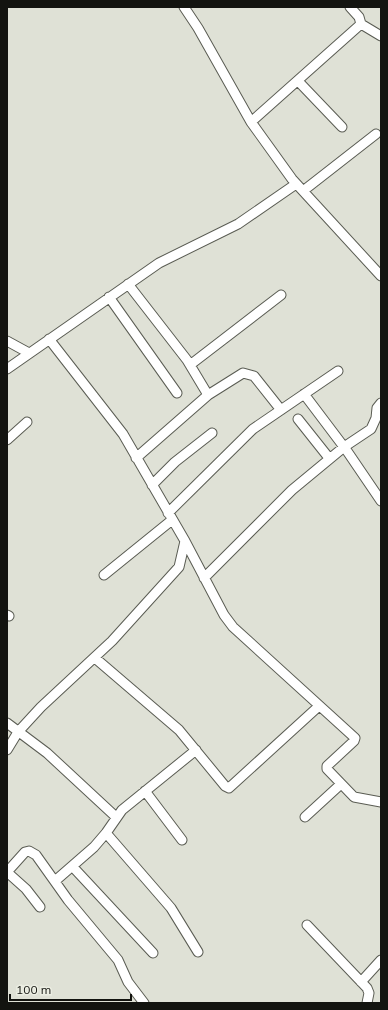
<svg xmlns="http://www.w3.org/2000/svg" width="388" height="1010" viewBox="0 0 388 1010" font-family="Mulish,sans-serif">
<rect width="100%" height="100%" fill="#dfe1d6"/>
<g fill="none" stroke-linecap="round" stroke-linejoin="round">
<!-- street casing -->
<g stroke="#5a5c53" stroke-width="11">
<path id="street" d="M184 7 198 28 251 122
M350 7 359 17 361 24 251 122 292 179 381 276
M361 24 381 36
M298 81 342 127
M303 191 376 134
M128 284 187 360 208 395
M109 297 177 393
M7 341 29 353
M190 365 281 295
M7 369 159 263 238 224 296 184
M304 394 347 451 381 501
M298 419 329 458
M7 440 27 422
M136 458 208 395 243 373 254 376 281 410
M152 485 175 462 212 433
M168 513 253 429 338 371
M185 541 224 615 233 627 355 738 354 741 327 766V769L354 797 381 802
M104 575 172 520
M204 578 292 490 344 447 371 429 376 418 377 408 381 403
M7 615 9 616
M95 658 179 730 225 786 229 788 319 706
M7 723 47 753 116 817
M7 750 18 732 41 707 112 641 179 567 185 541 123 434 49 339
M145 791 182 840
M305 817 341 784
M106 833 171 908 198 952
M72 866 153 953
M7 872 25 852 29 851 36 855 68 900 118 960 128 982 144 1003
M7 872 26 889 40 907
M55 881 94 847 106 833 122 810 196 750
M307 925 367 988 369 993 367 1003
M361 982 381 960"/>
</g>
<!-- street -->
<use href="#street" stroke="#fff" stroke-width="9"/>
</g>
<!-- border -->
<rect width="388" height="1010" fill="none" stroke="#131410" stroke-width="16"/>
<!-- scale -->
<path d="M10 994v6h121v-6" fill="none" stroke="#131410" stroke-width="2"/>
<text x="16" y="994" font-size="12" fill="#131410" stroke="#eceee3" stroke-width="3" paint-order="stroke">100 m</text>
</svg>
